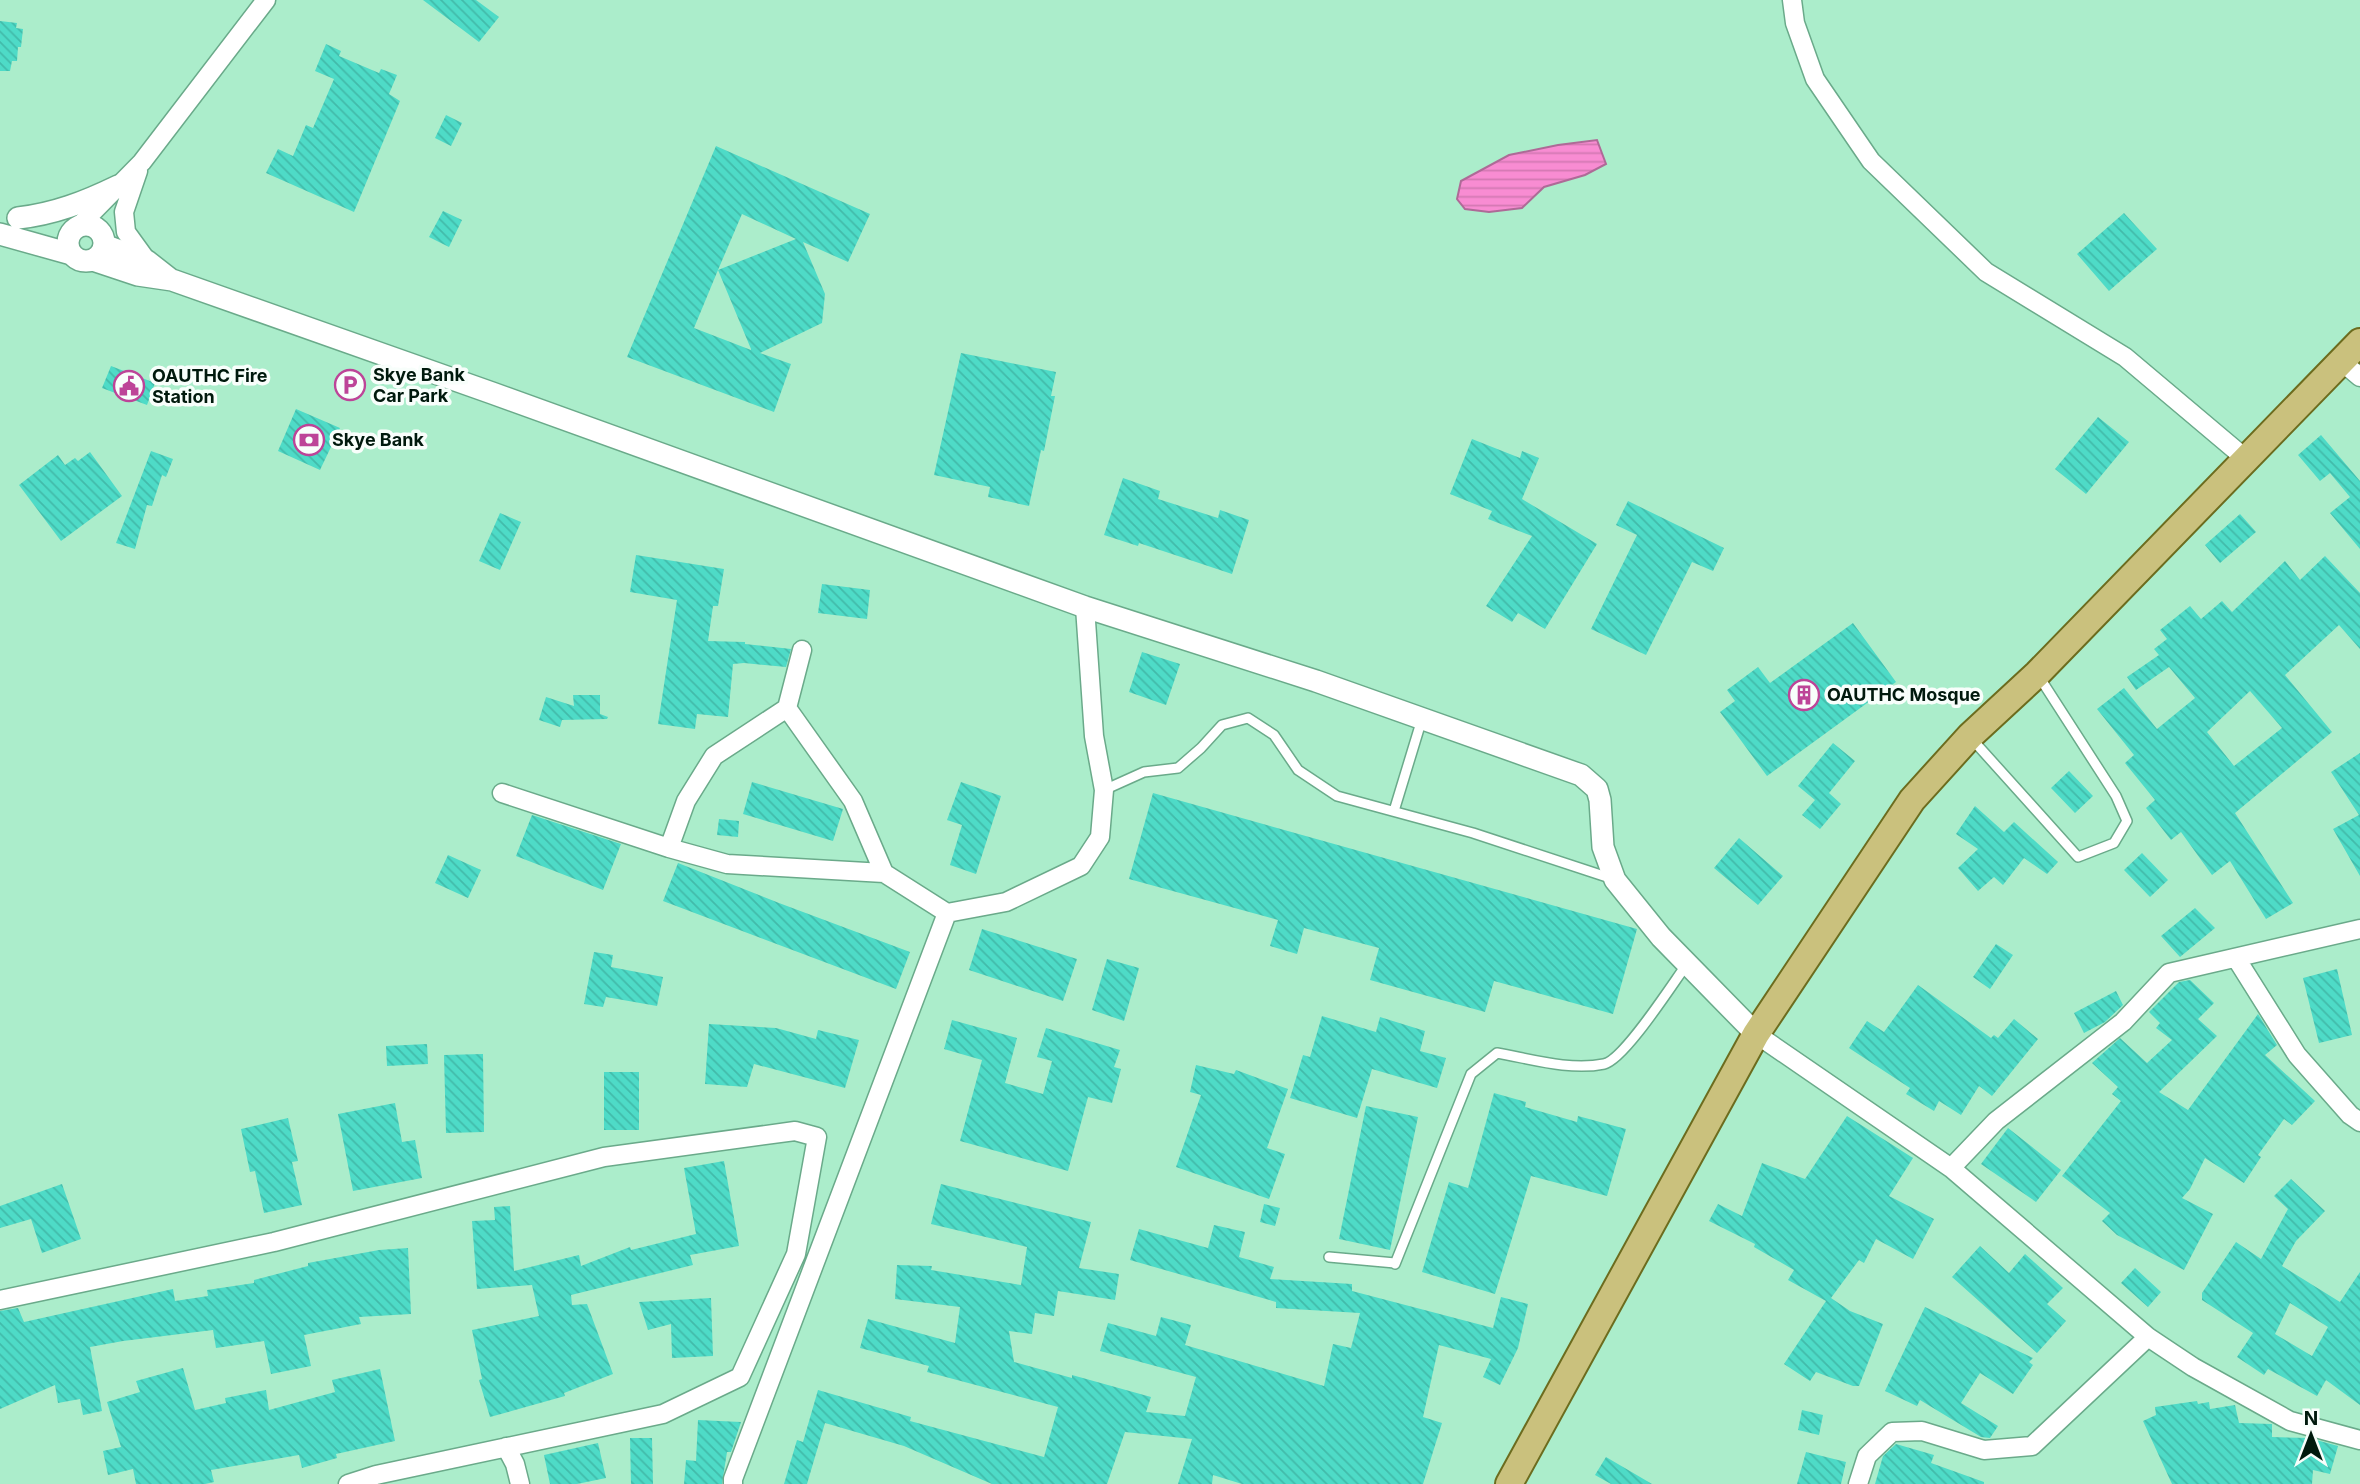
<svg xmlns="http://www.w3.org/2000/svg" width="2360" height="1484" viewBox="0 0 2360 1484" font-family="Inter,sans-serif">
<defs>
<pattern id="water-rules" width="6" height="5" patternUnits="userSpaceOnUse" patternTransform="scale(1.75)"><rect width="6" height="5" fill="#f88cd2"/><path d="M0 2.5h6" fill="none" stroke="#d378b3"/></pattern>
<pattern id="building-back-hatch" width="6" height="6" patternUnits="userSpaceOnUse" patternTransform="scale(1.75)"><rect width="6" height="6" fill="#4edbc7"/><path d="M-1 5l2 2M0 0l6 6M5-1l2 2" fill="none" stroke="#42bbaa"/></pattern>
</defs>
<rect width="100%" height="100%" fill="#abedcb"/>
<!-- water -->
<path fill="url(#water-rules)" stroke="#ae6a97" stroke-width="2" d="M1597 140 1606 164 1585 175 1544 187 1522 208 1489 212 1465 209 1457 199 1461 181 1509 155 1558 145Z"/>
<!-- building -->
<path fill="url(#building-back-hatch)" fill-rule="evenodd" d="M423 0H476L499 17 479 42Z
M0 21 17 23 16 28 23 29 21 47H18L17 61H12L10 71H0Z
M326 44 341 51 339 56 379 73 381 69 397 75 389 94 400 101 354 212 266 173 278 149 293 156 306 125 313 128 334 79 315 71Z
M446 115 462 123 451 146 435 138Z
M716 146 870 214 848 262 803 242 825 294 822 323 760 353 791 364 774 412 627 357ZM742 214 796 239 718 270ZM718 270 751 349V350L694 328Z
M443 211 462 220 449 247 429 237Z
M2124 213 2157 249 2109 291 2077 254Z
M961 353 1056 372 1051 396H1055L1044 451 1041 450 1029 506 988 497 990 487 934 475Z
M111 366 155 383 147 405 102 388Z
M296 409 340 428 320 470 278 451Z
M2098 417 2129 442 2086 494 2055 469Z
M2321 435 2360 481V549L2330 513 2350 497 2330 473 2320 481 2298 455Z
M1472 439 1520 458 1522 451 1539 458 1522 499 1597 544 1545 629 1518 613 1512 622 1486 606 1532 536 1488 519 1492 511 1450 494Z
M151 451 173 459 166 477 162 475 152 506 147 505 135 549 116 543Z
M90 452 122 496 61 541 19 485 58 455 65 465 75 458 78 461Z
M1123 478 1160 491 1158 499 1218 518 1220 510 1249 520 1232 574 1139 543 1138 546 1104 535Z
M1628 501 1724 548 1713 571 1692 562 1646 655 1591 629 1637 535 1616 525Z
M500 513 521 522 500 570 479 561Z
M2240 514 2256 532 2220 563 2205 545Z
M636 555 724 569 718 606H713L708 641 745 642V644L791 649 786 667 744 663 733 664 728 717 697 714 695 729 658 724 677 600 630 592Z
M2325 556 2360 593V649L2339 625 2285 675 2332 732 2235 813 2293 903 2266 919 2230 861 2212 875 2181 832 2171 840 2146 808 2155 800 2125 763 2134 755 2097 709 2124 688 2157 729 2195 698 2169 667 2136 690 2127 677 2159 655 2154 649 2167 639 2160 630 2190 606 2201 619 2222 601 2232 612 2285 561 2300 580ZM2250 691 2282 728 2234 766 2207 732Z
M822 584 870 590 867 619 818 613Z
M1853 623 1896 682 1767 776 1720 712 1735 701 1727 690 1758 667 1770 683Z
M1142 652 1180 664 1166 705 1129 692Z
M573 695H600V714L608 717 607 719 562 720 560 727 539 720 546 697 574 706Z
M1833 743 1855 761 1829 793 1841 804 1820 829 1802 815 1815 800 1798 786Z
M2360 753V876L2333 829 2359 815 2331 772Z
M2069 771 2093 796 2075 813 2051 788Z
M752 782 843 809 833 841 743 814Z
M961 782 1001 796 976 874 950 865 962 825 947 820Z
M1153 793 1637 929 1613 1014 1494 981 1485 1012 1370 980 1379 948 1304 928 1297 954 1270 946 1278 920 1129 879Z
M1975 806 2004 832 2014 822 2058 862 2047 874 2024 858 2003 885 1994 877 1978 891 1958 868 1978 849 1956 834Z
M532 815 621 844 603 890 516 856Z
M719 819 739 821 738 837 717 835Z
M1739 838 1783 876 1758 905 1714 868Z
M2142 853 2168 880 2150 897 2124 870Z
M448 855 481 870 468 898 435 883Z
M678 863 779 903 910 952 896 989 663 901Z
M2195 908 2215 928 2180 957 2161 936Z
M982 929 1077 959 1063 1001 969 970Z
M1996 944 2013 955 1990 989 1973 977Z
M594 952 613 955 611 967 663 977 657 1006 606 997 603 1007 584 1004Z
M1107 959 1139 968 1124 1021 1092 1010Z
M2337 969 2352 1035 2319 1043 2303 978Z
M2190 980 2214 1003 2198 1019 2217 1036 2159 1092 2188 1110 2258 1014 2277 1045 2265 1055 2315 1101 2292 1125 2284 1119 2258 1155 2261 1157 2244 1183 2205 1158 2190 1189 2182 1198 2213 1214 2184 1270 2117 1235 2102 1221 2110 1213 2062 1176 2121 1101 2112 1094 2118 1087 2092 1063 2120 1038 2147 1063 2172 1040 2156 1028 2160 1023 2149 1012 2179 982Z
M1918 985 1991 1038 1994 1035 1998 1038 2014 1019 2038 1039 1992 1096 1979 1086 1961 1115 1939 1101 1934 1111 1906 1094 1910 1088 1849 1048 1867 1021 1884 1032Z
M2116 991 2123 1005 2105 1022 2084 1033 2074 1013Z
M1322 1016 1376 1032 1380 1017 1425 1031 1420 1051 1446 1058 1437 1088 1372 1069 1357 1118 1290 1098 1303 1055 1310 1057Z
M952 1020 1017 1038 1005 1083 1043 1094 1052 1061 1037 1057 1046 1028 1120 1050 1114 1067 1121 1069 1112 1103 1088 1097 1068 1171 960 1141 982 1060 944 1049Z
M709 1024 776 1028 816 1039 818 1030 859 1040 845 1088 754 1064 747 1087 705 1084Z
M427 1044 428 1064 387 1066 386 1046Z
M483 1054 484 1132 446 1133 444 1055Z
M1196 1065 1234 1074 1236 1070 1288 1089 1267 1148 1285 1154 1269 1199 1176 1167 1201 1095 1190 1092Z
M604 1072H639V1130H604Z
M1494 1093 1526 1102 1525 1107 1577 1122 1578 1116 1626 1129 1607 1196 1531 1176 1495 1294 1422 1272 1449 1182 1468 1188Z
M395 1103 402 1142 415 1140 422 1178 353 1191 338 1114Z
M1366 1106 1418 1117 1390 1250 1339 1239Z
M1847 1116 1913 1158 1889 1196 1934 1219 1913 1259 1876 1239 1864 1263 1859 1260 1831 1298 1850 1311 1883 1324 1859 1386H1853L1816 1372 1810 1381 1784 1364 1826 1301 1788 1280 1794 1270 1754 1247 1755 1244 1709 1221 1718 1204 1742 1216 1762 1163 1805 1179Z
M288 1118 298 1161 292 1162 302 1205 264 1213 255 1171 250 1172 241 1129Z
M2008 1128 2061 1170 2036 1202 1981 1164Z
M724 1161 739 1246 690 1255 693 1265 571 1295 572 1305 587 1304 613 1374 564 1393 565 1396 490 1417 479 1380 482 1379 472 1330 539 1316 532 1285 477 1289 472 1221 495 1220 494 1207 510 1206 514 1271 579 1255 581 1266 630 1247 631 1250 696 1234 684 1168Z
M2291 1179 2325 1211 2296 1241 2282 1266 2340 1302 2360 1272V1405L2326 1380 2317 1396 2268 1369 2264 1375 2237 1357 2253 1333 2202 1300V1293L2236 1242 2261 1259 2288 1209 2274 1196ZM2290 1303 2328 1327 2312 1356 2275 1334Z
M62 1184 81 1239 42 1253 31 1219 0 1228V1206Z
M941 1184 1091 1222 1079 1268 1119 1274 1115 1300 1058 1291 1054 1316 1035 1313 1032 1334 1009 1331 1014 1362 1072 1378V1375L1151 1397 1146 1412 1185 1416 1196 1377 1100 1351 1108 1323 1156 1336 1161 1317 1191 1325 1185 1345 1324 1386 1333 1344 1351 1348 1360 1313 1276 1308V1302L1130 1260 1139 1229 1208 1248 1214 1225 1245 1232 1239 1257 1274 1267 1270 1279 1352 1284V1291L1493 1328 1501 1297 1528 1304 1518 1348 1500 1385 1483 1377 1491 1359 1439 1345 1423 1417 1442 1423 1423 1484H1242L1213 1475 1212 1484H1178L1192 1439 1125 1432 1107 1484H992L904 1446 825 1423 807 1484H784L797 1440 803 1442 818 1390 911 1417 910 1421 1044 1457 1058 1407 927 1372 929 1366 860 1348 868 1319 955 1343 960 1307 895 1299 897 1265 932 1266 931 1270 1021 1285 1027 1247 931 1224Z
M1264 1204 1280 1208 1275 1226 1260 1222Z
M1980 1246 2009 1273 2025 1254 2063 1288 2047 1304 2066 1321 2037 1353 1952 1277Z
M408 1248 411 1314 359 1317 361 1324 304 1335 311 1366 271 1374 264 1341 216 1348 213 1330 123 1341 90 1347 102 1411 83 1415 80 1399 58 1403 55 1385 0 1409V1311L18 1308 24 1322 173 1289 175 1301 208 1296 207 1290 254 1283V1280L308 1266V1263L379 1250Z
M2135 1268 2161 1292 2148 1307 2121 1283Z
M711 1298 713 1356 672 1358 671 1324 648 1330 639 1302Z
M1925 1307 2033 1358 2029 1362 2033 1365 2013 1394 1980 1373 1961 1403 1998 1426 1990 1438 1981 1437 1920 1400 1917 1406 1885 1391Z
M183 1368 195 1410 226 1403 225 1398 266 1390 269 1410 335 1392 332 1380 380 1369 395 1441 336 1454 337 1458 302 1468 299 1455 211 1470 214 1482 205 1484H136L133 1469 108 1475 103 1451 121 1447 107 1402 140 1392 136 1381Z
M2197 1401 2198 1404 2209 1402 2210 1409 2235 1405 2239 1423 2272 1424V1437L2309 1438 2338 1446 2330 1474 2313 1470 2312 1484H2172L2143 1421 2156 1415 2155 1407Z
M1802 1410 1823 1415 1819 1435 1798 1430Z
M698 1420 741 1422 731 1452H727L722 1484H684L686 1460 696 1461Z
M630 1438H652L653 1484H631Z
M598 1443 606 1478 577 1484H550L544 1455Z
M1896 1444 1934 1455 1931 1463 1984 1482V1484H1875L1883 1456Z
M1806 1452 1846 1462 1841 1484H1797Z
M1606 1457 1652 1484H1611L1595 1475Z"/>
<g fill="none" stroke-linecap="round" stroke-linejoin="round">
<!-- service casing -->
<g stroke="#6aaa8a" stroke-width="12">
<path id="service" d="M1971 738 2078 857 2114 843 2127 821 2116 796 2038 675
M1104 790 1144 772 1178 768 1201 748 1222 725 1248 718 1274 735 1298 770 1337 796 1473 833 1613 879
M1394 811 1422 719
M1329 1257 1395 1263
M1395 1264 1471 1074 1497 1053C1531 1059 1570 1071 1604 1064 1624 1060 1673 983 1687 964"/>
</g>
<!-- minor casing -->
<g stroke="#6aaa8a" stroke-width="21">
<path id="minor" d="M1792 0 1795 23 1815 79 1871 161 1986 272 2125 357 2246 459
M138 171 124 212 126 232 147 261
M79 226 142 162 266 0
M2341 361 2360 377
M787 708 853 801 884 873
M502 793 669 848 727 864 884 873 947 913 1006 902 1081 866 1100 837 1104 790 1094 736 1085 607
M669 848 686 801 714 756 787 708 802 650
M2236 958 2297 1055 2350 1115 2360 1122
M1756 1034 1951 1168 2148 1337 2193 1367 2290 1421 2360 1440
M1951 1168 1996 1121 2123 1022 2169 973 2360 929
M0 1300 274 1242 604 1157 795 1131 817 1137 796 1254 740 1377 663 1414 376 1475 348 1484
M506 1447 515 1464 520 1484
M733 1484V1479L947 913
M1858 1484 1867 1456 1892 1432 1922 1431 1984 1450 2032 1446 2148 1337"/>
</g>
<!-- tertiary casing -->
<g stroke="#6aaa8a" stroke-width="24">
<path id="tertiary" d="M18 218C54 214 85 202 118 186
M68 243a18 18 0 1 1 36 0a18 18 0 1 1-36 0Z
M0 234 71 254
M104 245 147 261 170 279
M93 260 138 275 172 280 492 393 1085 607 1316 681 1581 775 1597 789 1600 800 1603 847 1615 880 1661 937 1756 1034"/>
</g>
<!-- primary casing -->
<g stroke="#6c6c1e" stroke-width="30">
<path id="primary" d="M1509 1484 1756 1034 1912 800 1970 736 2037 674 2360 342"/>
</g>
<!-- service -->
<use href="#service" stroke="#fff" stroke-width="9"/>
<!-- minor -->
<use href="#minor" stroke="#fff" stroke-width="18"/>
<!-- tertiary -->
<use href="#tertiary" stroke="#fff" stroke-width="21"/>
<!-- primary -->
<use href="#primary" stroke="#cac17d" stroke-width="26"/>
</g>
<!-- icons -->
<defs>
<g id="parking-ring" transform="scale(1.575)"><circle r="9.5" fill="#f8fefb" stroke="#bd4498" stroke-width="1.5"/><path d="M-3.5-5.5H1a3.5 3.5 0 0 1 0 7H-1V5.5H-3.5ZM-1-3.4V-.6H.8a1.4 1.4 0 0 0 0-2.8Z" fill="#bd4498"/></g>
<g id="civic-ring" transform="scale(1.575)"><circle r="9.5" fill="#f8fefb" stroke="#bd4498" stroke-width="1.5"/><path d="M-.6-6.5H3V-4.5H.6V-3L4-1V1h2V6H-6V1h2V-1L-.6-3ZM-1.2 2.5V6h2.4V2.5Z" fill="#bd4498"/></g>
<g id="bank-ring" transform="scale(1.575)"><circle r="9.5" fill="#f8fefb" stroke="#bd4498" stroke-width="1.5"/><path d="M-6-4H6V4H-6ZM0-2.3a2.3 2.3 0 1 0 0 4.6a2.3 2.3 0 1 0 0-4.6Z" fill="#bd4498"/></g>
<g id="building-ring" transform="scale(1.575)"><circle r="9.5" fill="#f8fefb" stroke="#bd4498" stroke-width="1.5"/><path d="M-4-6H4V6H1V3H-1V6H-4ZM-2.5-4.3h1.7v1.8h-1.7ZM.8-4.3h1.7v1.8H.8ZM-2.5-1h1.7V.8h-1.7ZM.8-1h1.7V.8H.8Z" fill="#bd4498"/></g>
</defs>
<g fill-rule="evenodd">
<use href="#parking-ring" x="350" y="385"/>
<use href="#civic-ring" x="129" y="386"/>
<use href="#bank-ring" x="309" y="440"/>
<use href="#building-ring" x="1804" y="695"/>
</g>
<g text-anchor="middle" stroke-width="7" stroke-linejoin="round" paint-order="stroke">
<!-- poi labels -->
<g font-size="18" font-weight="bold" fill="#00190d" stroke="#f8fefb" text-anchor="start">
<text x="373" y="381">Skye Bank<tspan x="373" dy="21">Car Park</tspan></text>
<text x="152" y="382">OAUTHC Fire<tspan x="152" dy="21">Station</tspan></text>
<text x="332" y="446">Skye Bank</text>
<text x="1827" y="701">OAUTHC Mosque</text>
</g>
</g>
<!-- north arrow -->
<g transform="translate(2311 1435)" stroke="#f8fefb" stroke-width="5" paint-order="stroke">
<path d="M0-5L12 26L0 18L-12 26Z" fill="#00190d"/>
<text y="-10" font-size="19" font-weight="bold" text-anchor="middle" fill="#00190d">N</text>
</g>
</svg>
